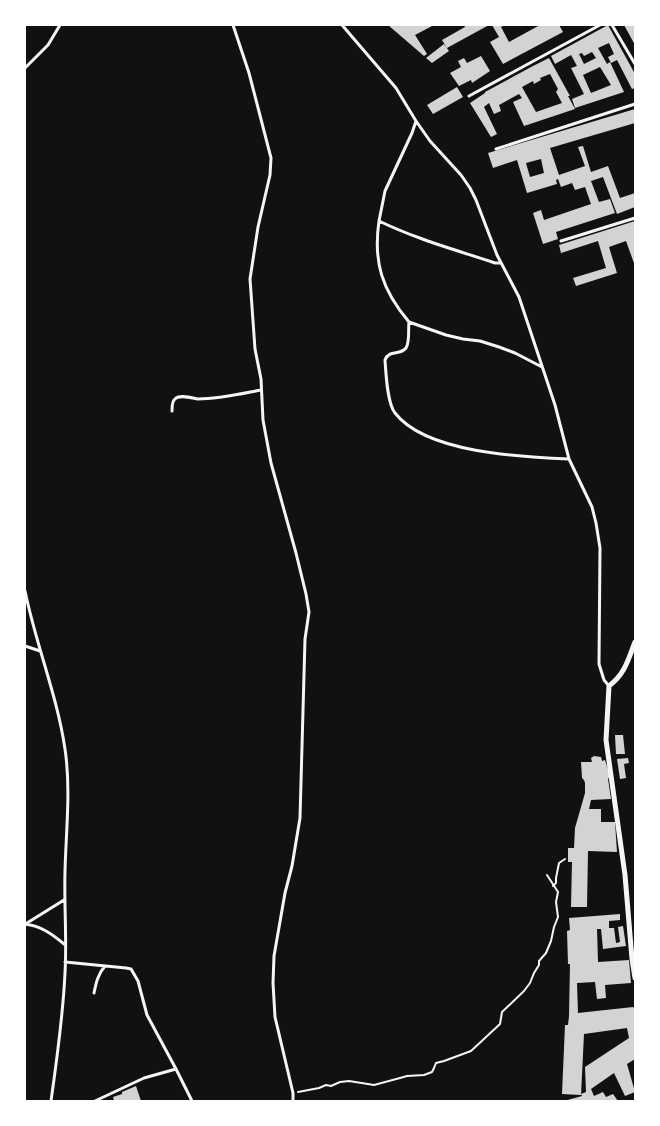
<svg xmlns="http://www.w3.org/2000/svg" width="660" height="1126" viewBox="0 0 660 1126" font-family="'PT Sans Narrow',sans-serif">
<rect width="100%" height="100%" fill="#111"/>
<!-- building -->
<path fill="#d3d3d3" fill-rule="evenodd" d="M388 25H434L415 35 427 54 424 56Z
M464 25H489L447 48 442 40 465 27Z
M492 25H505L501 27 509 42 540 25H559L563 32 503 64 490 42 499 37Z
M608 25 635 74V88L632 89 617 60 611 63 608 57 614 54 609 43 598 48 607 64 610 62 624 92 575 108 572 99 584 94 571 68 577 66 571 55 555 64 551 56ZM592 52 596 58 584 64 579 54 582 53 584 56ZM600 67 611 85 591 93 583 75Z
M624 25H635V45Z
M444 44 449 51 432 63 426 58Z
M481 56 490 71 472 83 471 80 459 86 450 73 461 67 458 61 464 58 467 63Z
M549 58 570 96H568L575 109 524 126 513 102 522 98 519 94 499 105 501 111 494 114 489 103 484 107 497 134 491 137 470 103 485 93V92L533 66ZM550 74 558 89 556 92 562 103 536 112 522 87 533 81 534 84 541 80 540 78Z
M457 87 463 97 433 114 427 105Z
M635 109V123L550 148 559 175 585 166 578 147 583 146 591 172 608 166 620 198 635 193V207L617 214 603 177 591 181 599 202 610 199 615 213 556 232 558 239 543 244 533 213 541 210 544 220 591 204 585 187 575 190 572 183 561 187 558 179 556 180 557 184 527 193 517 160 493 168 488 153ZM541 159 544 173 530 177 526 163Z
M635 221V266L626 241 609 247 617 273 576 286 573 278 606 268 598 241 561 253 559 245Z
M615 735H623L625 754H616Z
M594 756 601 757 602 761 605 760 610 776 608 779 611 799 591 800 589 809H601V822H615L617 852 588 851 587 907H571L572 862H568V848H574L575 828 585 793V783L584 780 582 778 581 762H592L591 758Z
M628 758 629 763 624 764 626 778 620 779 617 759Z
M620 914V920L609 921V928H614L616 943 620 942 618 927 623 926 626 946 603 949 601 929H597L598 962 629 960 631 983 605 985 606 998 597 999 595 982 577 983 578 1013 633 1007 635 1009V1059L627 1064 635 1092 625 1096 614 1073 591 1089 594 1096 603 1092 606 1097 613 1094 618 1101H564L582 1096 581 1094 586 1092 585 1067 629 1038 627 1028 584 1034 581 1095 562 1094 565 1025H568L569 1016 570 964H568L567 931 570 930 569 918Z
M136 1086 141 1101H114L113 1097 122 1094V1092Z"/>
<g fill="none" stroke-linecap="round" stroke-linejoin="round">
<!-- path -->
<path stroke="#f5f5f5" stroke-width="2" d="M553 886 556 883V878L559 863 565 859
M298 1092 319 1088 326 1085 331 1086 340 1082 349 1081 374 1085 400 1078 407 1076 424 1075 432 1072 434 1068 436 1063 444 1061 471 1051 500 1024 502 1012 524 991 530 983 534 973 539 965V961L546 953 551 941 554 927 558 917 556 902 558 892 547 875"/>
<!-- service -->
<path stroke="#f5f5f5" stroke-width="3" d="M233 25 249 73 271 158 270 175 258 227 250 279 255 349 261 379 263 420 271 463 296 553 306 594 309 612 305 639 300 818 292 866 285 893 274 956 273 983 275 1017 293 1093V1101
M342 25 396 88 416 121 430 141 461 175 470 188 476 200 497 255 519 297 555 405 569 459C521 457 426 453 395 413 387 403 386 373 385 360 389 349 400 356 406 348 410 342 408 329 409 322L446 335 463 339 480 341 499 347 515 353 542 367
M612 25 635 64
M25 68 48 45 60 25
M469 96 600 25
M416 121 412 133 385 191 379 221C416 239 456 250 495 263H500
M496 149 635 104
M379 221C373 262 382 290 409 322
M561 241 635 218
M172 411C172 408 172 401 175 399 179 394 192 398 198 399 219 399 240 394 261 390
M569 459 592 507 596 523 600 548 599 664 604 680 609 686
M25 591C36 645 57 695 65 749 71 789 66 831 65 871 64 905 67 939 65 973 63 1016 57 1059 51 1101
M25 646 40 651
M27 923 64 900
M25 924C41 926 52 934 64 944
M65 962 126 968 131 969 138 981 147 1015 176 1069
M94 993C96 983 98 974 105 966
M95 1101 144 1078 176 1069 192 1101"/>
<!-- minor -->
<path stroke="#f5f5f5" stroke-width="5" d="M635 642C628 660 625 674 609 686L606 740 625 875 632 959 635 978"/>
</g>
<!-- border -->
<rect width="660" height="1126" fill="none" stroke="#ffffff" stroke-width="52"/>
</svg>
